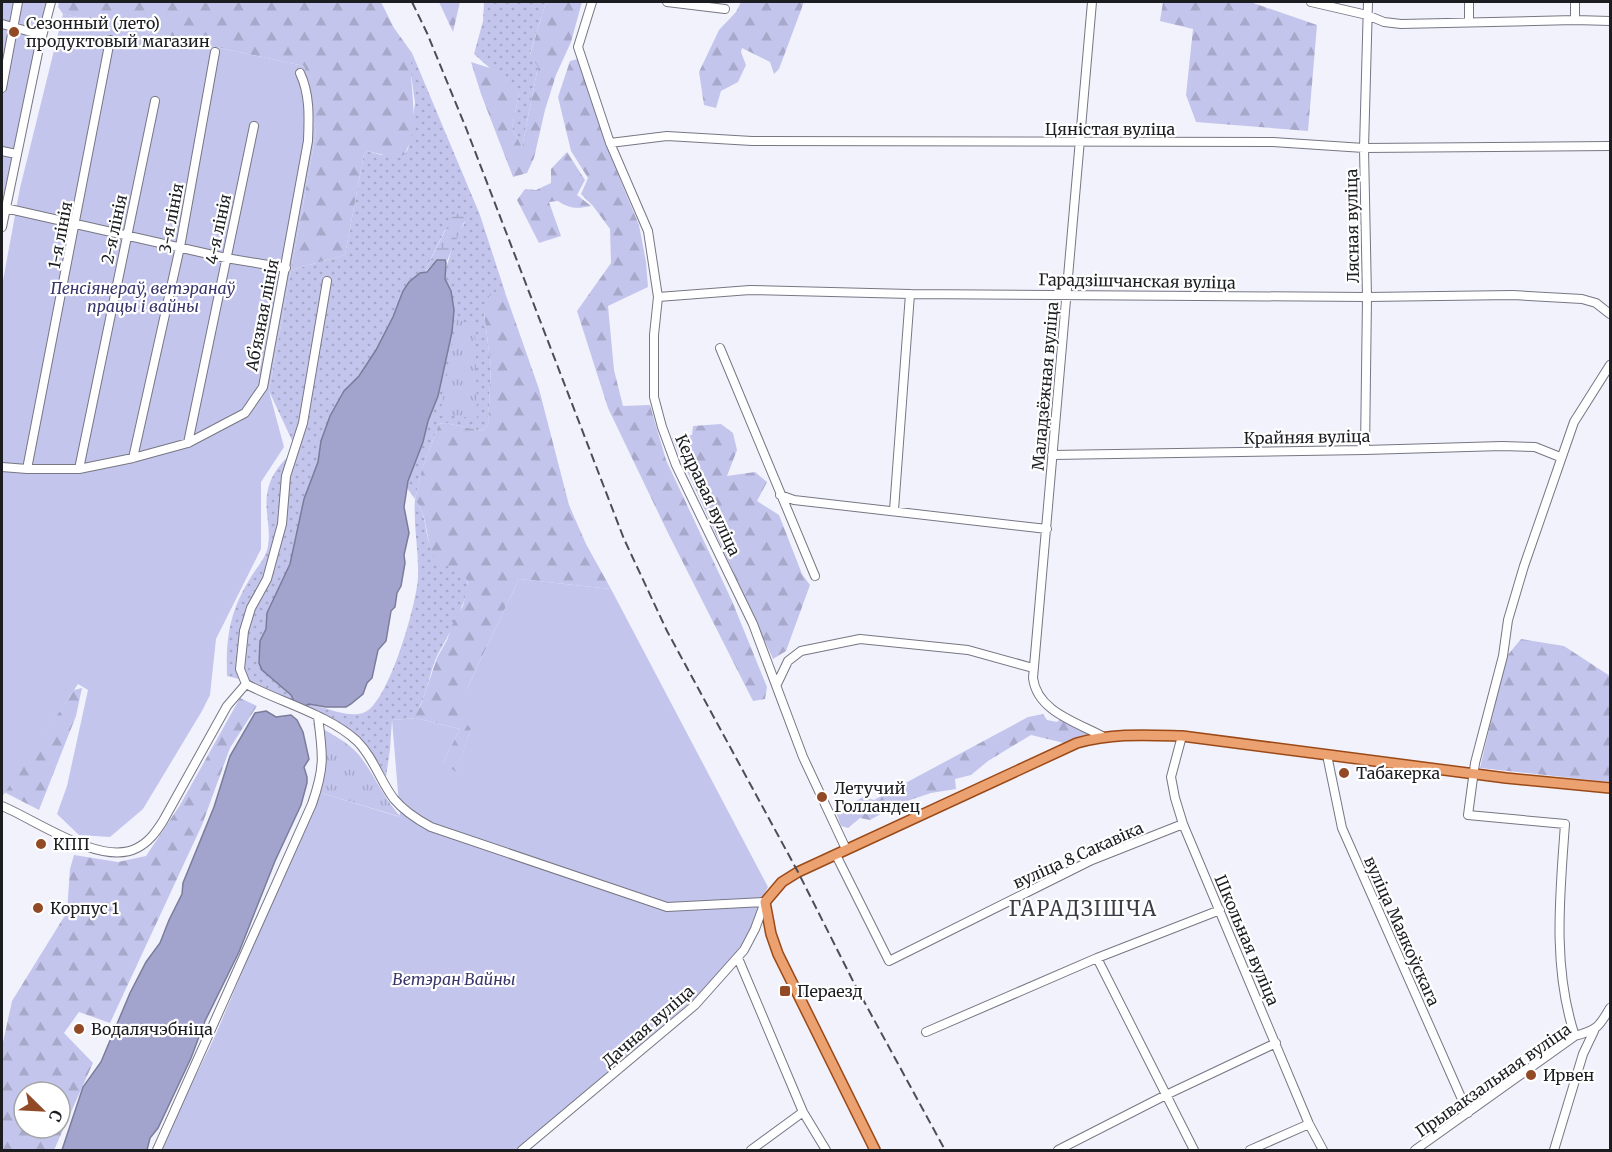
<svg xmlns="http://www.w3.org/2000/svg" width="1612" height="1152" viewBox="0 0 1612 1152" font-family="Merriweather,serif">
<defs>
<pattern id="grass-dots" width="8" height="8" patternUnits="userSpaceOnUse" patternTransform="scale(1.5)"><rect width="8" height="8" fill="#c4c5ec"/><path d="M2 2h.1M6 6h.1" fill="none" stroke="#a8a9ca" stroke-width="1.8" stroke-linecap="round"/></pattern>
<pattern id="forest-firs" width="22" height="20" patternUnits="userSpaceOnUse" patternTransform="scale(1.5)"><rect width="22" height="20" fill="#c4c5ec"/><path d="M5 1l3.5 6h-7zM16 11l3.5 6h-7z" fill="#a8a9ca"/></pattern>
<pattern id="wetland-marsh" width="20" height="14" patternUnits="userSpaceOnUse" patternTransform="scale(1.5)"><rect width="20" height="14" fill="#c4c5ec"/><path d="M1 5h8M5 5V1M11 12h8M15 12V8" fill="none" stroke="#a8a9ca"/></pattern>
<pattern id="park-tufts" width="24" height="20" patternUnits="userSpaceOnUse" patternTransform="scale(1.5)"><rect width="24" height="20" fill="#c4c5ec"/><path d="M3 7l-1-3M5 7V3M7 7l1-3M15 17l-1-3M17 17v-4M19 17l1-3" fill="none" stroke="#a8a9ca"/></pattern>
</defs>
<rect width="100%" height="100%" fill="#f2f2fd"/>
<!-- grass -->
<path fill="url(#grass-dots)" d="M484 2H546L530 54 538 67 522 147 512 128 519 94 474 54 483 21Z
M412 53 480 215 507 298 504 293 484 313 491 366 488 425 482 431 446 423 439 424 422 469 415 499C429 519 423 534 433 551 441 567 463 567 467 580 472 595 445 641 437 656 431 669 429 683 424 696 422 703 417 710 416 718L392 720 390 750 386 777C365 734 344 728 305 706L309 704C325 707 347 718 363 713 388 706 417 603 418 577 419 551 413 525 415 499L407 488 410 474 423 443 428 421 438 396 446 360 454 310 451 291 445 279V272L454 242 465 222 445 230 424 273H420L409 282 403 291 393 317 376 350 359 376 344 391 330 416 321 441 318 462 304 499 290 563 267 613 266 629 260 641 259 663 262 670 291 695 294 701 255 683 227 676C226 639 229 614 248 582 254 570 266 559 268 546 270 535 268 524 267 513 264 483 275 468 296 449L269 391 291 270 345 255 364 154 368 151 381 155H404L408 149 415 103 410 66Z"/>
<!-- forest -->
<path fill="url(#forest-firs)" fill-rule="evenodd" d="M59 2H381L394 28 412 53C407 87 423 123 404 155L391 157 368 151 364 154 345 255 291 270 316 133 304 66 63 14 58 7Z
M439 2H460L453 32Z
M546 2H582L571 42 556 75 545 110 534 158 527 173 513 177 481 94 471 62 496 70 519 94 512 128 522 147 538 67 530 55Z
M741 2H804L779 69 774 74 770 62 742 48 741 52 746 65 738 82 721 91 716 108 704 105 699 72 719 30 736 12Z
M1163 2H1250L1317 25 1308 131 1196 122 1186 95 1193 29 1160 21Z
M578 59 605 143 639 225 646 262 648 287 608 306 614 370 623 406 650 405 666 460 732 601 767 687 765 699 753 701 668 533 608 408 577 311 611 263 610 229 593 206 581 194 588 178 571 151 558 97 570 61Z
M567 152 585 180 577 195 591 206C577 209 570 209 558 201L549 202 561 236 539 243 517 200 525 189 536 190 551 183V169Z
M499 291 504 293 507 298 539 389 569 505 586 544 611 589 519 579 467 689 471 729 456 773 443 762 460 729 416 718V715L422 702 437 658 447 640 454 620 463 606 468 582C459 564 445 571 435 557 424 539 430 520 415 499L422 469 439 424 446 423 482 431 488 425 491 366 484 313 490 293Z
M721 424 733 433 737 450 727 476 755 472 767 482 757 501 779 515 802 574 810 585 786 651 773 659 672 438 692 435 693 426Z
M1521 639 1564 646 1610 676V782L1480 768 1506 657Z
M82 688 76 716 39 810 4 792 74 690Z
M240 698 257 706 230 748 202 825 110 1023 79 1012 64 1033 93 1063 54 1150H2V1047L12 1001 67 912 70 869 74 855 118 862 146 856 180 805ZM24 1092H60V1128H24Z
M1043 714 1047 720 1057 722 1061 718 1088 734 1064 743 1031 735 988 761 971 775 955 779 956 789 931 793 901 803 870 820 860 818 848 828 841 826 836 812 863 797 874 800 1028 717Z"/>
<!-- wetland -->
<path fill="url(#wetland-marsh)" d="M460 212 466 218 446 263 445 260H437L424 273 452 217Z"/>
<!-- park -->
<path fill="url(#park-tufts)" d="M457 319 475 327 477 418 440 415Z
M313 723C329 733 347 741 359 755 375 775 383 798 401 817L318 792C322 771 320 744 313 723Z"/>
<!-- garden -->
<path fill="#c4c5ec" d="M2 2H47L2 203Z
M63 14 304 66 316 133 269 391 284 447 261 482V549L216 639 210 695 202 711 143 809 110 837 79 835 57 814 67 786 88 690 78 684 2 797V286L20 188Z
M519 579 611 589 768 887 763 896 753 923 737 953 701 993 516 1150H160L216 1034 318 792 400 817 392 720 416 718 460 729 443 762 456 772 471 729 459 714 467 689Z"/>
<!-- water -->
<path fill="#a3a4ce" stroke="#7a7c9a" stroke-width="1.5" d="M437 260H445L446 263 445 279 451 291 454 310 452 332 438 396 428 421 423 442 408 481 404 507 409 533 404 555 405 563 401 586 397 593 395 607 391 611 386 641 378 650 372 678 367 683 363 694 351 704 346 707H326L309 704 305 706 294 701 291 695 262 670 259 663 260 641 266 629 267 613 290 564 304 499 318 462 321 441 330 416 344 391 359 376 376 350 393 317 403 291 409 282 420 273 427 272Z
M266 711 276 717 291 715 297 720 303 732 309 759 304 767 307 777V783L301 805 275 861 239 952 205 1021 191 1058 158 1128 150 1138 147 1150H62L83 1087 101 1062 130 993 146 962 160 943 169 920 182 894 183 883 214 807 230 756 255 713Z"/>
<g fill="none" stroke-linecap="round" stroke-linejoin="round">
<!-- minor casing -->
<g stroke="#767783" stroke-width="10">
<path id="minor" d="M592 2 578 47 610 143 648 231 658 297 654 335V397L662 427 676 465 753 624 803 757 846 849
M667 2 725 9
M1092 2 1033 678C1037 711 1076 722 1102 736
M1311 2 1367 15 1384 22 1401 24 1575 20 1610 21
M1469 2V22
M1575 2V20
M2 24 42 35
M2 88 18 2
M610 143 667 136 752 141 1273 142 1364 148 1610 146
M2 151 16 154
M5 208 226 258 286 268
M2 227 39 48 51 2
M658 297 750 290 910 294 1367 297 1513 295 1582 299 1596 303 1610 314
M720 348 815 576
M188 443 254 126
M1365 450 1367 297 1364 148 1368 2
M1052 455 1365 450 1502 446 1535 447 1560 457
M133 458 180 247 215 52
M2 467 27 469H79L133 458 188 443 245 413 263 387 308 141C309 117 310 94 300 73
M27 469 110 40
M79 469 155 101
M780 495 794 500 1047 529
M894 510 910 294
M246 684 240 669 244 631 251 608 267 579 282 524 286 476 303 423 327 281
M777 684 788 661 801 651 860 639 968 650 1033 668
M1182 736 1171 777 1175 798 1183 824 1309 1124 1323 1150
M1327 755 1342 828 1468 1113
M2 806C36 820 101 867 137 848 149 842 156 832 163 821L227 706 246 684C280 702 329 715 357 741 374 758 380 781 394 799 404 811 418 820 431 827L667 907 765 902 755 929 744 950 695 1005 522 1150
M836 855 889 961 1092 860 1183 824
M738 958 803 1112 826 1150
M1097 958 1194 1150
M926 1032 1097 958 1220 910
M1575 1036C1552 968 1560 894 1565 824L1468 815 1475 763 1503 656 1508 620 1524 566 1574 422 1610 365
M157 1150 312 804C325 767 323 755 318 717
M751 1150 803 1112
M1058 1150 1166 1095 1276 1043
M1250 1150 1309 1124
M1415 1150 1575 1036C1597 1030 1599 1027 1610 1008
M1554 1150 1583 1054 1594 1031"/>
</g>
<!-- major casing -->
<g stroke="#9b4a17" stroke-width="12">
<path id="major" d="M875 1150 778 954 771 934 765 902 782 882 798 872 1077 743C1113 733 1145 735 1182 736L1506 778 1610 788"/>
</g>
<!-- minor -->
<use href="#minor" stroke="#fff" stroke-width="8"/>
<!-- major -->
<use href="#major" stroke="#eca171" stroke-width="9"/>
<!-- rail -->
<path stroke="#4d4e54" stroke-width="2" stroke-dasharray="9 4.5" stroke-linecap="butt" d="M412 2 427 33 466 128 624 539 667 631 798 872 854 983 945 1150"/>
</g>
<!-- markers -->
<g fill="#914a25" stroke="#fff" stroke-width="2">
<circle cx="14" cy="32" r="6"/>
<circle cx="1344" cy="773" r="6"/>
<circle cx="822" cy="797" r="6"/>
<circle cx="41" cy="844" r="6"/>
<circle cx="38" cy="908" r="6"/>
<rect x="779" y="985" width="12" height="12" rx="3"/>
<circle cx="79" cy="1029" r="6"/>
<circle cx="1531" cy="1075" r="6"/>
</g>
<g text-anchor="middle" stroke-width="4.5" stroke-linejoin="round" paint-order="stroke">
<!-- poi labels -->
<g font-size="16" fill="#1c1d21" stroke="#fff" text-anchor="start">
<text x="26" y="29">Сезонный (лето)<tspan x="26" dy="18">продуктовый магазин</tspan></text>
<text x="1356" y="779">Табакерка</text>
<text x="834" y="794">Летучий<tspan x="834" dy="18">Голландец</tspan></text>
<text x="53" y="850">КПП</text>
<text x="50" y="914">Корпус 1</text>
<text x="797" y="997">Пераезд</text>
<text x="91" y="1035">Водалячэбніца</text>
<text x="1543" y="1081">Ирвен</text>
</g>
<!-- street labels -->
<g font-size="16" fill="#1c1d21" stroke="#fff">
<text x="1110" y="135">Цяністая вуліца</text>
<text transform="translate(171 218) rotate(-79)" y="6">3-я лінія</text>
<text transform="translate(1352 226) rotate(-91)" y="6">Лясная вуліца</text>
<text transform="translate(114 229) rotate(-78)" y="6">2-я лінія</text>
<text transform="translate(218 229) rotate(-78)" y="6">4-я лінія</text>
<text transform="translate(60 235) rotate(-79)" y="6">1-я лінія</text>
<text transform="translate(1137 281) rotate(1)" y="6">Гарадзішчанская вуліца</text>
<text transform="translate(262 315) rotate(-79)" y="6">Абʼязная лінія</text>
<text transform="translate(1045 386) rotate(-85)" y="6">Маладзёжная вуліца</text>
<text transform="translate(1307 437) rotate(-1)" y="6">Крайняя вуліца</text>
<text transform="translate(708 495) rotate(65)" y="6">Кедравая вуліца</text>
<text transform="translate(1078 855) rotate(-24)" y="6">вуліца 8 Сакавіка</text>
<text transform="translate(1402 931) rotate(66)" y="6">вуліца Маякоўскага</text>
<text transform="translate(1247 940) rotate(67)" y="6">Школьная вуліца</text>
<text transform="translate(648 1026) rotate(-41)" y="6">Дачная вуліца</text>
<text transform="translate(1493 1080) rotate(-35)" y="6">Прывакзальная вуліца</text>
</g>
<!-- park labels -->
<g font-size="16" font-style="italic" fill="#38356b" stroke="#fff">
<text x="143" y="294">Пенсіянераў, ветэранаў<tspan x="143" dy="18">працы і вайны</tspan></text>
<text x="454" y="985">Ветэран Вайны</text>
</g>
<!-- quarter labels -->
<g font-size="20" letter-spacing="1.5" fill="#3c3c47" stroke="#fff">
<text x="1083" y="916">ГАРАДЗІШЧА</text>
</g>
</g>
<!-- border -->
<rect width="1612" height="1152" fill="none" stroke="#1c1d21" stroke-width="6"/>
<!-- north arrow -->
<g transform="translate(42 1110) rotate(114)"><circle r="28" fill="#ffffff" stroke="#a4a5a6" stroke-width="1.5"/>
<path d="M0-4.5L10 22L0 15L-10 22Z" fill="#914a25"/>
<text y="-9" font-size="16" font-weight="bold" text-anchor="middle" fill="#1c1d21">С</text>
</g>
</svg>
